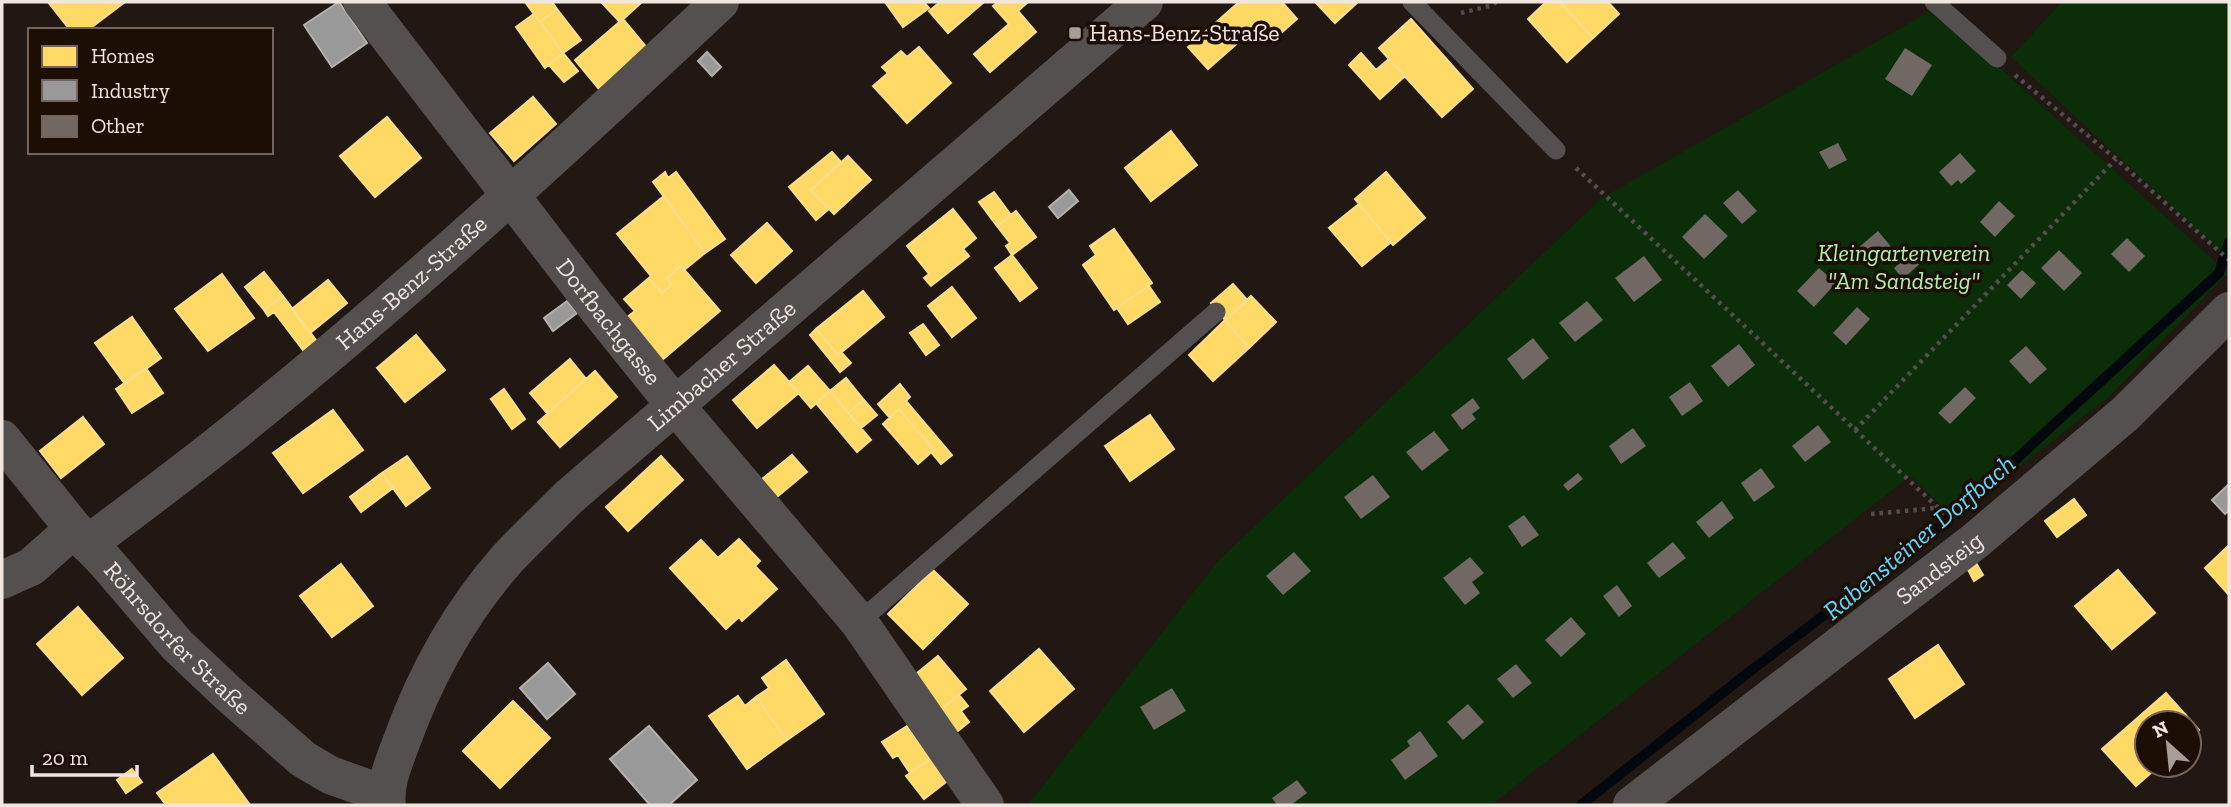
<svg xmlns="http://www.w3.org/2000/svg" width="2231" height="807" viewBox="0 0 2231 807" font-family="'Zilla Slab',serif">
<rect width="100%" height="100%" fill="#211813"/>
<!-- green -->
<path fill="#0b2d07" d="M2062 2H2229V259L2011 57Z
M1929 12 2001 69 2228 273 2110 396 1954 518 1910 476 1491 805H1028L1217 562 1602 198Z"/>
<!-- homes -->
<path fill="#ffd966" stroke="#fbdd8a" stroke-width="2" d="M48 2H125L88 30H70Z
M525 2H552L557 9 540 22Z
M601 2H642L620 22Z
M885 2H924L929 8 903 27Z
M940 2H984L948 33 929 11Z
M998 2H1028L1018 11 1036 32 990 72 974 54 1009 24 993 6Z
M1239 2H1282L1297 19 1272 41 1258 25 1208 69 1188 47Z
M1318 2H1358L1335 23 1316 3Z
M1546 2H1560L1593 38 1567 62 1528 19Z
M1560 2H1608L1619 14 1593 38Z
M557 9 581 40 563 53 540 22Z
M534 14 563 53 545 68 516 27Z
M623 19 647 48 599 89 575 60Z
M1411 19 1473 89 1442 117 1379 48Z
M919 47 951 83 907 123 873 86 888 73 882 67 901 51 907 57Z
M563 53 578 71 564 82 549 65Z
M1361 53 1376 70 1389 59 1405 76 1380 99 1349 65Z
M533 97 556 124 514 161 490 133Z
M387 117 421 158 375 197 340 156Z
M1171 131 1197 165 1151 201 1125 168Z
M832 152 841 162 811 190 829 209 816 220 789 187Z
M848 156 871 180 834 214 811 190Z
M665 172 668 178 676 172 725 239 705 253 653 182Z
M1386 172 1425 218 1393 245 1355 199Z
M994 192 1011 215 997 226 979 202Z
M664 196 705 253 684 270 681 266 667 278 672 284 662 293 649 278 651 276 617 234Z
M1359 204 1391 242 1362 266 1329 228Z
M953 209 976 238 963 249 969 256 931 286 924 278 929 274 907 246Z
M1016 211 1036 237 1012 255 1006 246 1010 243 997 226Z
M767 223 792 251 756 283 731 255Z
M1114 229 1152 283 1114 310 1083 265 1096 255 1090 246Z
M1012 255 1037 288 1020 301 995 268Z
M681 266 720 311 662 360 626 318 635 311 624 299 649 278 662 293 672 284 667 278Z
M264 272 283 296 264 310 245 287Z
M222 274 254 318 208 351 175 309Z
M328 280 347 303 310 333 292 309Z
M1233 284 1248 301 1225 320 1211 303Z
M1149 286 1160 302 1128 324 1117 308Z
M952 287 976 318 952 337 928 306Z
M863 291 884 317 838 355 816 329Z
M283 296 316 340 303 350 274 312 268 316 264 310Z
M1251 296 1276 322 1249 348 1225 320Z
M132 317 161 358 125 384 95 343Z
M1225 320 1249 348 1213 381 1189 355Z
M923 324 939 345 926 355 910 333Z
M816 329 838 355 841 352 851 363 840 372 810 335Z
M416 335 445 370 405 402 377 368Z
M570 359 586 379 547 413 530 393Z
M774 365 799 393 757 428 733 400Z
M808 366 830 391 811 408 789 382Z
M146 368 163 393 132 413 116 389Z
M595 371 617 397 560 447 538 422Z
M846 378 864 400 848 413 830 391Z
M900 384 910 397 906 401 952 455 941 464 931 452 934 450 899 409 890 418 878 404Z
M504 389 525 419 512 429 491 399Z
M830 391 871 440 857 452 816 403Z
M864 400 877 415 861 428 848 413Z
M899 409 934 450 918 464 883 424Z
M333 410 363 450 303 493 273 453Z
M1150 415 1174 449 1130 481 1105 446Z
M83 417 104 444 61 478 40 451Z
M792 455 807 472 772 501 757 483Z
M407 456 430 488 406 506 382 473Z
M661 456 683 480 628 531 606 507Z
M382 473 393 488 361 512 350 497Z
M2074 499 2086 515 2057 537 2045 521Z
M739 539 760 561 755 566 777 589 742 621 739 617 726 629 670 568 701 540 718 558Z
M2229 545V595L2205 568Z
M1976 563 1983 575 1974 581 1967 568Z
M341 564 373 606 332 637 300 596Z
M933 570 968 604 923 649 888 614Z
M2118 570 2155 613 2112 649 2075 606Z
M78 607 123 658 82 695 37 644Z
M1938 645 1964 684 1915 718 1889 679Z
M1039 649 1074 689 1024 732 990 691Z
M938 656 966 689 932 717 905 683Z
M786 660 824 714 787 740 756 697 769 688 762 678Z
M2166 693 2199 730 2189 739V723H2147V765H2160L2136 786 2102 749Z
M959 695 968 706 961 711 969 722 949 738 932 717Z
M738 696 745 706 756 697 787 740 747 769 709 716Z
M513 701 550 738 500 788 463 751Z
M907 726 930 759 910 773 898 755 893 758 882 742Z
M213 754 250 805H166L157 793Z
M930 759 946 782 924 799 906 776Z
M132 769 142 782 126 793 117 780Z"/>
<!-- industry -->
<path fill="#999" stroke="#b3b0ae" stroke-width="2" d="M339 2 367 43 332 67 304 25Z
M707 52 721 67 712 76 698 61Z
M1069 190 1078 201 1058 218 1049 207Z
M567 301 577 313 553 331 544 318Z
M2229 484V511L2225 514 2212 500Z
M548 663 575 694 547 719 520 688Z
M649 726 697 780 669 805H650L610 759Z"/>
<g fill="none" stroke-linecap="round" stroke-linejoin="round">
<!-- stream -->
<path stroke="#03080e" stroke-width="10" d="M1581 805 1749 672 1930 535 2013 462 2219 273 2229 242"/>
</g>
<!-- building -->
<path fill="#716864" d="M1905 48 1932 65 1912 96 1885 79Z
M1838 143 1847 160 1829 169 1819 152Z
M1960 153 1976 171 1961 184 1958 180 1951 186 1939 172Z
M1738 190 1757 211 1742 224 1723 203Z
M1999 201 2015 216 1995 237 1980 222Z
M1705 214 1728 236 1704 259 1682 237Z
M1878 231 1893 249 1873 266 1858 248Z
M2127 238 2145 256 2129 272 2111 254Z
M1916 249 1925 259 1903 279 1894 268Z
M2059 250 2082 273 2064 291 2041 268Z
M1644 256 1662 280 1634 302 1615 278Z
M1819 268 1836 283 1814 307 1797 291Z
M2022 270 2036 283 2021 299 2007 285Z
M1587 301 1603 320 1575 342 1559 323Z
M1857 307 1870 319 1846 345 1833 333Z
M1533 338 1549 358 1523 380 1507 359Z
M1739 344 1755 365 1728 387 1711 366Z
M2026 346 2047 369 2030 384 2009 361Z
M1690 382 1703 401 1682 416 1669 397Z
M1965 387 1976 398 1950 424 1938 413Z
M1473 398 1480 408 1472 414 1476 419 1462 430 1451 415Z
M1818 425 1831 442 1805 462 1792 446Z
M1633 428 1646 446 1621 464 1609 446Z
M1434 431 1449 450 1422 471 1406 452Z
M1761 468 1775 487 1754 502 1741 483Z
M1578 473 1583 479 1568 491 1563 485Z
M1373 475 1390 497 1361 519 1344 497Z
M1722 501 1734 518 1709 538 1696 522Z
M1524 515 1539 535 1522 547 1508 526Z
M1673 542 1686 558 1659 578 1647 563Z
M1294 552 1311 571 1283 595 1266 576Z
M1470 557 1484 573 1472 582 1480 593 1465 605 1443 578Z
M1617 585 1632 606 1619 617 1603 596Z
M1571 617 1586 634 1561 657 1545 640Z
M1516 664 1532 683 1513 698 1497 679Z
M1172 688 1186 711 1154 730 1140 707Z
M1468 704 1484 722 1463 740 1447 722Z
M1420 731 1438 756 1405 780 1391 760 1410 746 1407 741Z
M1297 780 1307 793 1291 805H1277L1272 798Z"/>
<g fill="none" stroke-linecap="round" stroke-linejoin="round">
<!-- path -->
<path stroke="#524e4e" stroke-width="4.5" stroke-dasharray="3.5 5" stroke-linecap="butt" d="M1461 13 1493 5 1496 2
M2015 75 2116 159 2229 260
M1576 168 1948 517
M1855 430 2116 159
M1871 514 1937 508"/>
<!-- service -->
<path stroke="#545050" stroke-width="19" d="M1412 2 1556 150
M1934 2 1997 58
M859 622 1216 312"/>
<!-- minor -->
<g stroke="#545050" stroke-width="38">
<path id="s1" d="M362 2 597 308 675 405 859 622 985 805"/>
<path id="s2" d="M2 439 74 529 105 561 177 645 230 695 303 759 330 775 386 795"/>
<path id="s3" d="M88 544C133 510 179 476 223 441 396 303 559 153 720 2"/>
<path d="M2 580 31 567 74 529"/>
<path id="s4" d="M1632 805 1975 541 2125 414 2229 311"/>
</g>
<!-- tertiary -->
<path stroke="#545050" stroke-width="38" id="s5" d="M387 805C384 785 394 762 401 743 425 676 461 611 508 558 528 537 549 517 569 497L1144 2"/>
</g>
<!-- markers -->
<rect fill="#a89e98" stroke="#1d0e05" stroke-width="2.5" x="1068" y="26" width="14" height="14" rx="3.5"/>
<g text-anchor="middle" stroke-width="7" stroke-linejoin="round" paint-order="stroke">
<!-- poi labels -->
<g font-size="24" fill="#f1e6df" stroke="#1d0e05" text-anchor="start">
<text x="1089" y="41">Hans-Benz-Straße</text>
</g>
<!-- park labels -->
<g font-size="24" font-style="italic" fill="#b0f2a8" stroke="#1d0e05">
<text x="1904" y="261">Kleingartenverein<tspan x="1904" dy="28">"Am Sandsteig"</tspan></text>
</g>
<!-- street labels -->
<g font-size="24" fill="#f1e6df" stroke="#1d0e05">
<text dy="8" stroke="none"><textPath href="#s3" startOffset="416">Hans-Benz-Straße</textPath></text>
<text dy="8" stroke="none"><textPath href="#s1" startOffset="404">Dorfbachgasse</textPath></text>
<text dy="8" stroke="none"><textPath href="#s5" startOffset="567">Limbacher Straße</textPath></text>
<text dy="8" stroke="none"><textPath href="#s4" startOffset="388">Sandsteig</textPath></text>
<text dy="8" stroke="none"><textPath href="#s2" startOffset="266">Röhrsdorfer Straße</textPath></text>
</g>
<!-- water labels -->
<g font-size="26" font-style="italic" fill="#61d7ff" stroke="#1d0e05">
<text transform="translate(1919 537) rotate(-40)" y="9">Rabensteiner Dorfbach</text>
</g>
</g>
<!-- border -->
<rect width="2231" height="807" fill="none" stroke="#f1e6df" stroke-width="7"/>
<!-- legend -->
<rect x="28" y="28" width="245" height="126" fill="#1d0e05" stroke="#72645c" stroke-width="2"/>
<rect x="42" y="46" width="35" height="21" fill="#ffd966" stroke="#72645c" stroke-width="2"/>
<text x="91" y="63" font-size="21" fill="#f1e6df">Homes</text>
<rect x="42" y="80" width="35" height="21" fill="#999999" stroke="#72645c" stroke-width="2"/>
<text x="91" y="98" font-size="21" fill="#f1e6df">Industry</text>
<rect x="42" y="116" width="35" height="21" fill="#716864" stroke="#72645c" stroke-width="2"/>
<text x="91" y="133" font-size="21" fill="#f1e6df">Other</text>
<!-- north arrow -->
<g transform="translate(2168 744) rotate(333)"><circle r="33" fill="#1d0e05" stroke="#72645c" stroke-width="2"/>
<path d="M0-5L12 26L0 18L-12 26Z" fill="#a89e98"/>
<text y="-10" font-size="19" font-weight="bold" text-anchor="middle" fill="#f1e6df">N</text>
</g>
<!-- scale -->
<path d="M32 765v10h105v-10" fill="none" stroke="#f1e6df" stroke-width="3.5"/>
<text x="42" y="765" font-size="21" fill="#f1e6df" stroke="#1d0e05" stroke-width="5" paint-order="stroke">20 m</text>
</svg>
